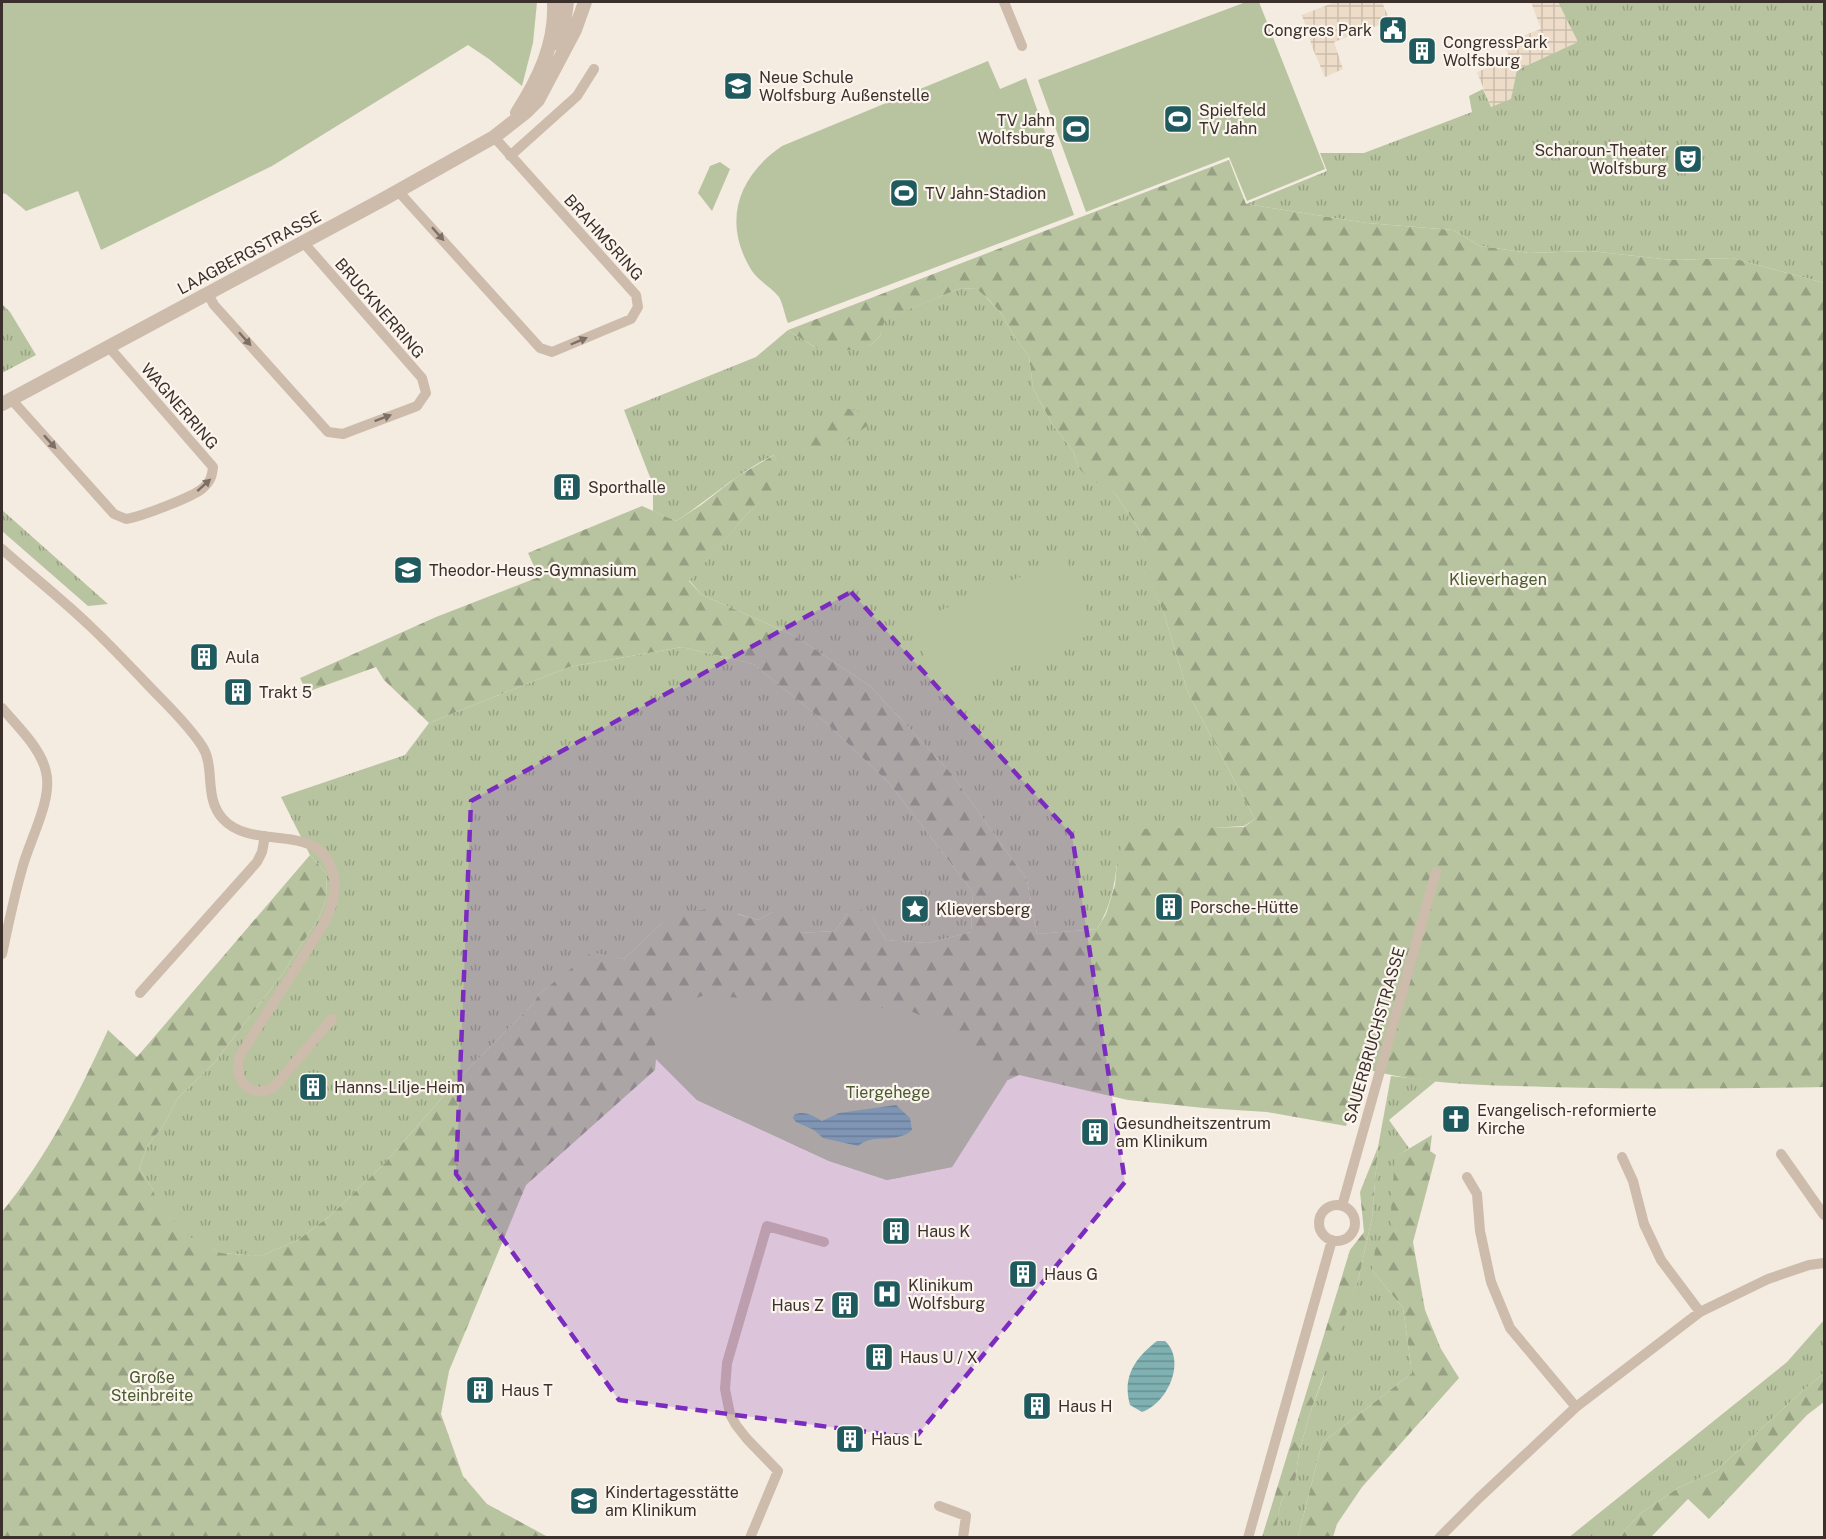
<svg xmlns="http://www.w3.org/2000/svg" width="1826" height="1539" viewBox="0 0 1826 1539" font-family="'Public Sans',sans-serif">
<defs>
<pattern id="grass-tufts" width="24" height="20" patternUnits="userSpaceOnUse" patternTransform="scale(1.5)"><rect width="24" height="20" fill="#b8c4a0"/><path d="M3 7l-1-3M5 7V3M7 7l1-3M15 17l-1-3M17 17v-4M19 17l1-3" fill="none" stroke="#97a083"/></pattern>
<pattern id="forest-firs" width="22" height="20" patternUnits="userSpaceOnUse" patternTransform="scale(1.5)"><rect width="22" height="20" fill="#b8c4a0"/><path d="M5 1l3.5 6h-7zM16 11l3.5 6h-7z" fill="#97a083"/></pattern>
<pattern id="plaza-grid" width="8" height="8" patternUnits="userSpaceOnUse" patternTransform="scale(1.5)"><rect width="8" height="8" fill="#ecdcc8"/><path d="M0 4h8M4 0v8" fill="none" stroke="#cbbdac"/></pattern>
<pattern id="water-rules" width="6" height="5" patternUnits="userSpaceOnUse" patternTransform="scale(1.5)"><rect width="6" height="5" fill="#7fb0b2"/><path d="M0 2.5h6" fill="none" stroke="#699091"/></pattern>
</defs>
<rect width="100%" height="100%" fill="#f4ebe1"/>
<!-- grass -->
<path fill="url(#grass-tufts)" d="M1558 2H1824V283L1732 258 1672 260 1590 251 1529 253 1480 246 1453 230 1367 223 1246 204 1327 171 1320 153H1364L1472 112 1469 96 1483 89 1491 107 1517 70 1577 42Z
M961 288 978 289 1001 313 1015 338 1029 356 1033 388 1052 424 1073 451 1079 468 1115 493 1142 534 1153 554 1152 568 1148 574 1164 614 1188 693 1255 819 1244 826 1212 828 1117 861C1115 886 1110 908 1097 929L1037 934 1027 880 950 772 870 686 795 636 702 595 689 580 749 512 782 483 774 455C738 472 709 500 676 521L653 511V485L624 410 756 357 788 330 819 350 871 345 880 336 884 319Z
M2 304 10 312 36 355 2 373Z
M2 510 108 604 88 606 2 531Z
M682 647 753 664 824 721 889 783 973 892 971 932 928 943 886 940 873 918 847 914 835 931 800 933 773 912 758 920 738 914 662 923 624 959 592 953 539 994 533 1004 461 1076 384 1164 331 1215 298 1240 261 1256 221 1253 190 1238 159 1208 152 1188 139 1168 148 1145 164 1125 177 1099 214 1063 281 976 319 918 327 897 326 873 310 855 281 797 405 755 429 723 569 667Z
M1391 1076 1436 1081 1389 1120 1409 1148 1395 1158 1397 1230 1372 1270 1403 1308 1412 1373 1322 1443 1298 1537 1274 1538 1281 1501 1295 1482 1299 1452 1311 1410 1322 1381 1335 1338 1358 1281 1372 1218 1378 1147Z
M1824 1320V1373L1800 1393 1716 1471 1678 1488 1641 1513 1619 1537 1568 1538 1787 1362Z"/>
<!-- forest -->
<path fill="url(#forest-firs)" d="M1229 160 1246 204 1367 223 1453 230 1480 246 1529 253 1590 251 1672 260 1732 258 1824 283V1087C1732 1089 1639 1089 1547 1087 1487 1085 1424 1085 1366 1069L1346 1126 1267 1112 1204 1108 1128 1100 1019 1075 1006 1081 952 1167 887 1180 829 1161 697 1100 656 1059 655 1070 526 1185 449 1371 441 1414 463 1476 487 1504 548 1537 2 1538V1212C47 1157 78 1095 108 1030L137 1057 310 855 326 873 327 897 319 918 281 976 214 1063 177 1099 164 1125 148 1145 139 1168 152 1188 160 1208 190 1237 221 1253 261 1256 298 1240 331 1215 384 1164 461 1076 533 1004 539 994 592 952 624 959 662 923 688 912 715 908 758 920 773 912 783 910 801 933 835 931 847 914 859 908 873 918 886 940 928 943 971 932 973 892 889 783 824 721 753 664 682 647 569 667 429 723 384 680 376 667 307 692 300 678 436 617 539 577 528 553 642 506 676 521 701 505 738 476 774 455 783 483 749 512 689 581 702 595 795 636 870 686 950 772 1027 880 1037 934 1097 929 1106 914 1115 885 1117 861 1122 844 1139 829 1244 827 1255 819 1188 693 1164 614 1147 573 1152 568V554L1142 534 1115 493 1087 477 1079 468 1073 451 1052 424 1033 388 1029 356 1015 338 1001 313 989 300 977 289 961 288 885 319 880 336 871 345 855 350H819L788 330Z
M845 408 867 414 871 423 809 468 799 440Z
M1432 1135 1430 1151 1436 1155 1413 1242 1425 1310 1441 1349 1459 1378 1362 1487 1337 1524 1333 1537H1298L1322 1443 1412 1373 1403 1308 1372 1270 1376 1244 1397 1230 1390 1222 1395 1157Z
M1378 1147 1372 1218 1358 1281 1311 1410 1299 1452 1295 1483 1281 1501 1275 1536 1274 1537H1262L1350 1250 1364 1232 1360 1192Z
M1824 1373V1402L1807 1415 1709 1519 1688 1499 1651 1537H1619L1641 1513 1678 1488 1716 1471 1800 1393Z"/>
<!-- green -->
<path fill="#b8c4a0" d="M2 2H537L533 43 522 86 489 59 468 45 272 166 101 250 78 191 26 211 6 194 2 193Z
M1246 2H1259L1325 169 1247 201 1229 157 1086 212 1038 80Z
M988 61 1000 89 1026 78 1074 215 788 323C785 316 783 304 779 297 771 287 759 281 752 271 722 223 737 177 782 146Z
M720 162 730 169 712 211 698 193 710 166Z
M1065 558 1096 632 941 696 911 623Z
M704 995 740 998 808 1010 816 1003 908 1010 958 1032 987 1055 1007 1081 952 1167 887 1180 829 1161 697 1100 655 1058V1015Z"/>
<!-- plaza -->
<path fill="url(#plaza-grid)" d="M1335 2H1382L1390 21 1334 42 1343 69 1325 77 1313 49 1302 15Z
M1531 2H1558L1578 42 1517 70 1511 99 1491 107 1477 72 1510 59 1504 43 1541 29Z"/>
<!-- water -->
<path fill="url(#water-rules)" d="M896 1105 910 1118 912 1130C895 1145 875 1132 858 1146L823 1138 814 1130 796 1122 793 1118 794 1115C804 1110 813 1116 822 1121L839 1113Z
M1157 1341H1165C1187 1361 1167 1404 1142 1412L1130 1405C1122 1377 1135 1358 1157 1341Z"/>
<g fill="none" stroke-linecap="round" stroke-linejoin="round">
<!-- minor -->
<path stroke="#cdbbac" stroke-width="10" d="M1004 2 1022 46
M510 156 577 96 594 69
M398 191 540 348 552 352 631 319 638 307 636 295 494 137
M208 294 214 305 328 432 343 434 417 406 426 393 422 378 303 242
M11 399 114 514 126 519C140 517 193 497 203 488 210 482 212 477 213 467L108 346
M2 549C31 575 62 599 90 626 110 645 129 665 148 685 166 704 187 723 202 746 216 767 203 797 223 819 254 853 323 818 334 878 337 891 332 905 327 917 318 935 306 951 296 968 277 997 258 1026 240 1056 231 1079 252 1101 274 1087L332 1019
M2 708C17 726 41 748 46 772 53 800 29 841 22 869 14 897 8 926 2 954
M140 993 257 862 262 852 265 836
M1781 1154 1824 1215
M1622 1157 1633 1181 1644 1224 1661 1260 1700 1312
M1467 1177 1477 1194 1480 1231 1491 1282 1510 1328 1576 1407
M1319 1223a18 18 0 1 1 36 0a18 18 0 1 1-36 0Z
M1342 1206 1436 872
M939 1506 966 1516 963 1538
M750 1538 778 1471 747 1439 736 1425 730 1414 725 1389 727 1363 767 1226 824 1242
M1248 1538 1332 1240
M1439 1538 1479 1498 1576 1407 1700 1312 1768 1279 1809 1265 1824 1263"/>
<!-- tertiary -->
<path stroke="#cdbbac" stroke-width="14" d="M561 46 567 2
M517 113C539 78 556 44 554 2
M2 404 382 200 494 137 526 112 538 100 575 30 585 2"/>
</g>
<!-- one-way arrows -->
<defs><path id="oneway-solid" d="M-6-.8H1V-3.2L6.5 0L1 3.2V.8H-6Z" transform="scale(1.5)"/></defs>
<g fill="#7d6f65">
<use href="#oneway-solid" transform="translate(438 234) rotate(48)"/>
<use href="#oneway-solid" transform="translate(245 339) rotate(48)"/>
<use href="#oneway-solid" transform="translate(579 341) rotate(-23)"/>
<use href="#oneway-solid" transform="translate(383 418) rotate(-21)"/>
<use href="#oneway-solid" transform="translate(50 442) rotate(48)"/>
<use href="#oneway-solid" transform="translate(204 485) rotate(-42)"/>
</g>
<!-- marked area -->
<path fill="#7b2cbf" fill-opacity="0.2" stroke="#7b2cbf" stroke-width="4.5" stroke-dasharray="12 8" stroke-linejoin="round" d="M851 592 1072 835 1125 1182 915 1438 619 1400 456 1174 471 801Z"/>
<!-- icons -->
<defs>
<g id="civic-square" transform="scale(1.5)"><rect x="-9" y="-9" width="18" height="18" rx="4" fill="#1f5a5e" stroke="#fbf5ee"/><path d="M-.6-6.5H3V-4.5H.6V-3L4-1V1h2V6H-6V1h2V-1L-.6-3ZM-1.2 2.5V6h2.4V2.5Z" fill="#fff"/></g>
<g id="building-square" transform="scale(1.5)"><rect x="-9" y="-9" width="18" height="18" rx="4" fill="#1f5a5e" stroke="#fbf5ee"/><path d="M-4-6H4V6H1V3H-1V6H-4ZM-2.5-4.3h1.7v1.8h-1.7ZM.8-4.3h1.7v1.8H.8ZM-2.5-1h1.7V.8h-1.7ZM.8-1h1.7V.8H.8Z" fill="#fff"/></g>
<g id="school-square" transform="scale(1.5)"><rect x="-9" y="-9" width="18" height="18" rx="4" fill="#1f5a5e" stroke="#fbf5ee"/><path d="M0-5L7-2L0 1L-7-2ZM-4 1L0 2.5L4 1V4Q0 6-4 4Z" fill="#fff"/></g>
<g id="stadium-square" transform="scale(1.5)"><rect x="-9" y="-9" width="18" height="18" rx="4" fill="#1f5a5e" stroke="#fbf5ee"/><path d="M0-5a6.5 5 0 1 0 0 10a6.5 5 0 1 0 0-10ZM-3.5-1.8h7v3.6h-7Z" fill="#fff"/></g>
<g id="theatre-square" transform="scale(1.5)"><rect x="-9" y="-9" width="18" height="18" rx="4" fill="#1f5a5e" stroke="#fbf5ee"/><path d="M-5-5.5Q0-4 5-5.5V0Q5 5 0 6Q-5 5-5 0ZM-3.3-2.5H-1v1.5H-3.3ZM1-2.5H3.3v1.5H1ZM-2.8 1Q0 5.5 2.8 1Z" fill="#fff"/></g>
<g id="sight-square" transform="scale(1.5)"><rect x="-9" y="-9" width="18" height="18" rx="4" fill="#1f5a5e" stroke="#fbf5ee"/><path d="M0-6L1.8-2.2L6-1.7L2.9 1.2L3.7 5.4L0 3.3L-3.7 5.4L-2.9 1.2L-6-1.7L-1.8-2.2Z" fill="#fff"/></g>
<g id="church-square" transform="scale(1.5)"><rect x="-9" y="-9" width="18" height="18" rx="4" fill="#1f5a5e" stroke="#fbf5ee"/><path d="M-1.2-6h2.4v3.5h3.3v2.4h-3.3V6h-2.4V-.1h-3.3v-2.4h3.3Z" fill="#fff"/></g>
<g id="hospital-square" transform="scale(1.5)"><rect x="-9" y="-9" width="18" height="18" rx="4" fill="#1f5a5e" stroke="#fbf5ee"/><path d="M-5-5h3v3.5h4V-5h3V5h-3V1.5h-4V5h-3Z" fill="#fff"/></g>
</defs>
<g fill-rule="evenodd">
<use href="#civic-square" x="1393" y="30"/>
<use href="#building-square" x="1422" y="51"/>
<use href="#school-square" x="738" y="86"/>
<use href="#stadium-square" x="1178" y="119"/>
<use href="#stadium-square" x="1076" y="129"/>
<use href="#theatre-square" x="1688" y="159"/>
<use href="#stadium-square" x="904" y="193"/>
<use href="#building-square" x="567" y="487"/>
<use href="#school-square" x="408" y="570"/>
<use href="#building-square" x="204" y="657"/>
<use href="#building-square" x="238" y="692"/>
<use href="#building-square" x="1169" y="907"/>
<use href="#sight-square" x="915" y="909"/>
<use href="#building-square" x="313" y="1087"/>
<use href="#church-square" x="1456" y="1119"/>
<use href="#building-square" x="1095" y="1132"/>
<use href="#building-square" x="896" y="1231"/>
<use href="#building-square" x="1023" y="1274"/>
<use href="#hospital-square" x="887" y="1294"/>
<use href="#building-square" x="845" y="1305"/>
<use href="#building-square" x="879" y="1357"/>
<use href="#building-square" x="480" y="1390"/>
<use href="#building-square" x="1037" y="1406"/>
<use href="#building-square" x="850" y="1439"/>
<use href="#school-square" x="584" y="1501"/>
</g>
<g text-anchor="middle" stroke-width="4.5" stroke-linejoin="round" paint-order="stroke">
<!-- poi labels -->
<g font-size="16" fill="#3b302b" stroke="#fbf5ee" text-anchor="start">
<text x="1372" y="36" text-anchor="end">Congress Park</text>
<text x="1443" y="48">CongressPark<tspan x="1443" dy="18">Wolfsburg</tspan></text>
<text x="759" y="83">Neue Schule<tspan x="759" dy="18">Wolfsburg Außenstelle</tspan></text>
<text x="1199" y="116">Spielfeld<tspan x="1199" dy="18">TV Jahn</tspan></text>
<text x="1055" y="126" text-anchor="end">TV Jahn<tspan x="1055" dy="18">Wolfsburg</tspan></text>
<text x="1667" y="156" text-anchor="end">Scharoun-Theater<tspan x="1667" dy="18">Wolfsburg</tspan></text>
<text x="925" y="199">TV Jahn-Stadion</text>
<text x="588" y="493">Sporthalle</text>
<text x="429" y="576">Theodor-Heuss-Gymnasium</text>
<text x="225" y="663">Aula</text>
<text x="259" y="698">Trakt 5</text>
<text x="1190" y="913">Porsche-Hütte</text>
<text x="936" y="915">Klieversberg</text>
<text x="334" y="1093">Hanns-Lilje-Heim</text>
<text x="1477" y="1116">Evangelisch-reformierte<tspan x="1477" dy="18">Kirche</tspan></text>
<text x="1116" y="1129">Gesundheitszentrum<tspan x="1116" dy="18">am Klinikum</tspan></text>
<text x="917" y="1237">Haus K</text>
<text x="1044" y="1280">Haus G</text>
<text x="908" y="1291">Klinikum<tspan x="908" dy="18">Wolfsburg</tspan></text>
<text x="824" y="1311" text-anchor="end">Haus Z</text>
<text x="900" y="1363">Haus U / X</text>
<text x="501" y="1396">Haus T</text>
<text x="1058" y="1412">Haus H</text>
<text x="871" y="1445">Haus L</text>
<text x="605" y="1498">Kindertagesstätte<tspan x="605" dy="18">am Klinikum</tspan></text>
</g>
<!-- street labels -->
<g font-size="16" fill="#3b302b" stroke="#fbf5ee">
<text transform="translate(604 237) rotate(48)" y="6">BRAHMSRING</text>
<text transform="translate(249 252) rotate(-28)" y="6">LAAGBERGSTRASSE</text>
<text transform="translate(380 308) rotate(49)" y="6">BRUCKNERRING</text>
<text transform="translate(180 406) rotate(49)" y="6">WAGNERRING</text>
<text transform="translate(1374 1035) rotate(-74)" y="6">SAUERBRUCHSTRASSE</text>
</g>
<!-- park labels -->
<g font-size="16" fill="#4a5a2e" stroke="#fbf5ee">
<text x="1498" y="585">Klieverhagen</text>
<text x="888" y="1098">Tiergehege</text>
<text x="152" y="1383">Große<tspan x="152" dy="18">Steinbreite</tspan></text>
</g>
</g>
<!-- border -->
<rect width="1826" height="1539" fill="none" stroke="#3b302b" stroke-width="6"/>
</svg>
